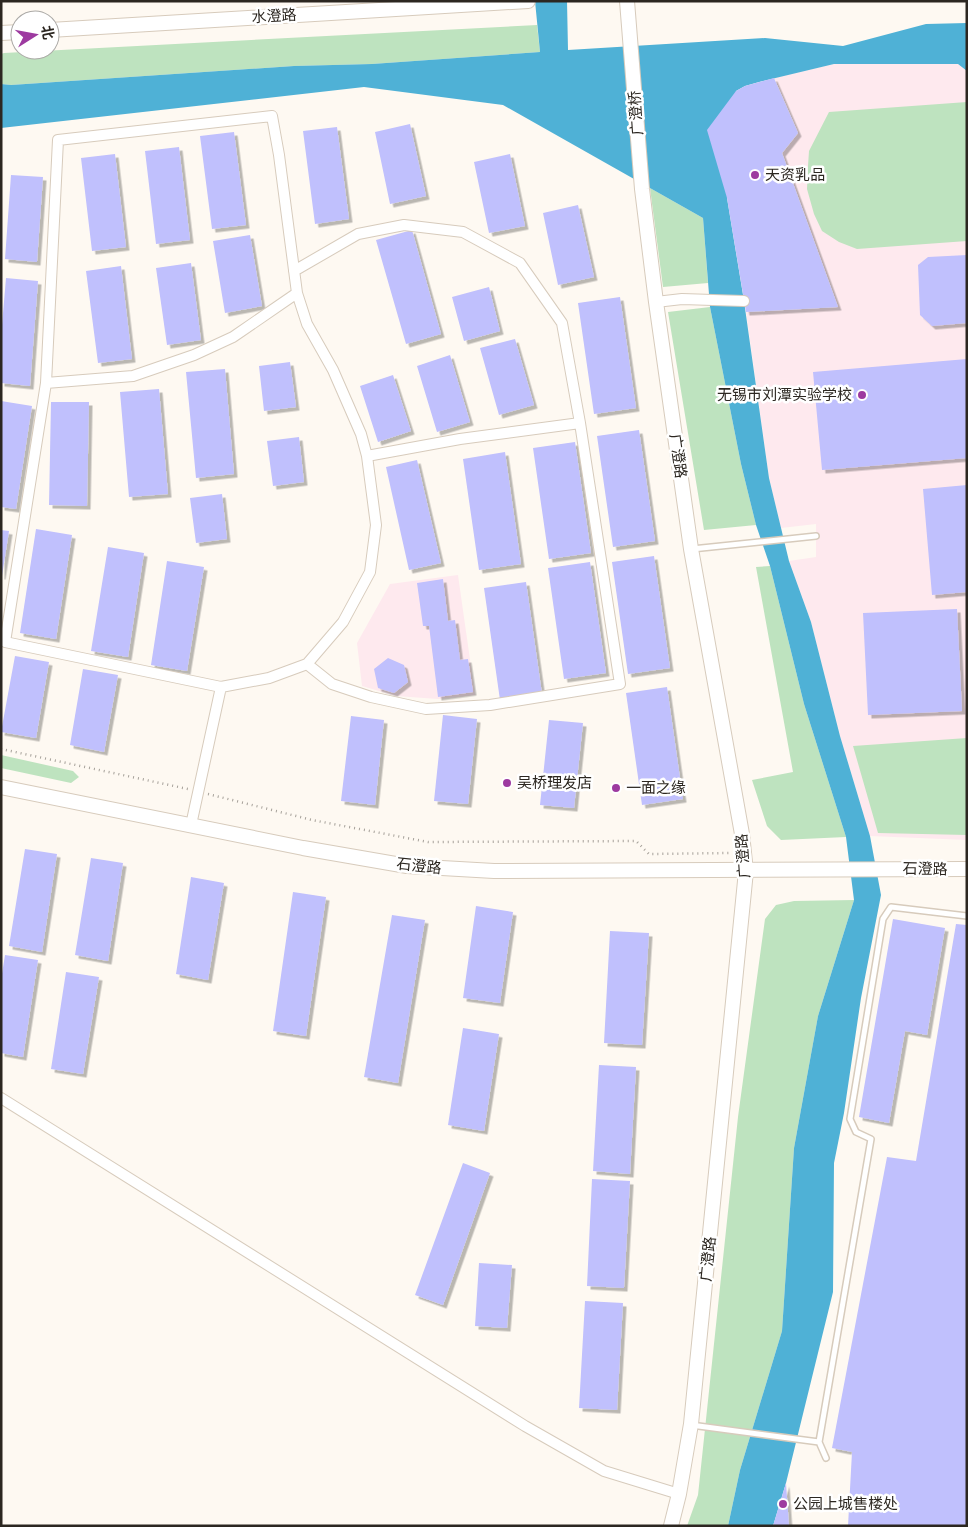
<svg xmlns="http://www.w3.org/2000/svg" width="968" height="1527" viewBox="0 0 968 1527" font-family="Manrope,'Noto Sans SC',sans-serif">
<defs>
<filter id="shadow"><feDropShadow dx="3.5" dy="3.5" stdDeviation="0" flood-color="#0004"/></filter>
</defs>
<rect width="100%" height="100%" fill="#fef9f2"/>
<!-- education -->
<path fill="#fee9ee" d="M834 64H958L967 71V840L870 836 840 736 811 622 789 561 816 557V524L781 528 769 478 746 312 838 307 782 153 798 133 774 78Z
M458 575 475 695 438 699 396 696 362 686 357 643 390 584Z"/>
<!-- green -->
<path fill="#bee3bf" d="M537 25 540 52 372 64 294 66 11 85 1 84V54L4 53Z
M967 102V241L857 249 839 242 822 231 814 214 807 189 808 166 809 151 829 112Z
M650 188 703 218 708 283 663 287Z
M710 307 741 464 756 525 704 530 668 312Z
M770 566 804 704 846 837 781 840 767 826 752 780 793 772 756 567Z
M967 738V835L878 833 853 746Z
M1 755 73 771 79 777 71 783 1 768Z
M854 900 818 1016 794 1148 782 1331 740 1470 728 1526H687L698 1495 738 1117 765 919 776 905 794 901Z"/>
<!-- water -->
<path fill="#4fb1d6" d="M535 1H567L568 50 765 38 843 46 926 24 967 23V71L958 64H834L759 82 745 86 736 91 727 198 744 301 769 478 789 561 811 622 840 736 870 836 881 895 861 998 844 1113 834 1163 833 1292 786 1483 773 1526H728L740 1470 782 1331 794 1148 818 1016 854 900 846 837 804 704 770 566 756 525 741 464 710 307 703 218 503 105 364 87 1 128V84L11 85 294 66 372 64 540 52Z"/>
<!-- building -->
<path fill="#c0c0fd" filter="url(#shadow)" d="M774 78 798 133 782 153 838 307 746 312 727 198 707 130 736 91 745 86Z
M410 124 426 196 390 204 375 132Z
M337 127 349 219 315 224 303 131Z
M234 132 246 225 212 229 200 136Z
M179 147 190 240 156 244 145 151Z
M115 154 126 247 92 251 81 158Z
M510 154 525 226 489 233 474 162Z
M11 175 43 177 37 262 5 259Z
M578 205 594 277 558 285 543 213Z
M412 230 441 334 406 344 376 240Z
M250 235 262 306 225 313 213 241Z
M967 255V323L932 326 920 315 918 265 928 257Z
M191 263 201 340 167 345 156 268Z
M121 266 132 359 98 363 86 271Z
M6 278 38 281 30 386 1 383V337Z
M489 287 500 331 464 341 452 297Z
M620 297 636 408 594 414 578 303Z
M515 339 534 405 499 415 480 348Z
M450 355 470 422 437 432 417 366Z
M967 359V458L822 470 813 372Z
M290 362 296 407 264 411 259 366Z
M225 369 234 474 196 478 186 372Z
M393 375 411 431 378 442 360 386Z
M159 389 168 494 129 497 120 392Z
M1 401 32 406 16 509 1 507Z
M51 402H89L87 506 49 505Z
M639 430 655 541 613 547 597 436Z
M299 437 304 482 273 486 267 441Z
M575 442 591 553 549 559 533 448Z
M505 452 521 564 479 570 463 459Z
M417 460 441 563 409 570 386 467Z
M967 485V592L932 595 923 489Z
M222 494 227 539 196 543 190 498Z
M36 529 72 535 56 639 20 633Z
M1 530 9 531 2 576H1Z
M108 547 144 553 128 657 91 651Z
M654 556 670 668 628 674 612 562Z
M167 561 204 567 187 671 151 665Z
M590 562 606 673 564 679 548 568Z
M443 579 448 621 455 620 460 660 468 659 473 692 438 697 429 626H423L417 583Z
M526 582 542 694 500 700 484 588Z
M957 609 962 711 868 715 863 613Z
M15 656 49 662 36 738 1 732Z
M388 658 404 665 408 682 394 693 378 688 374 669Z
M83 669 118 675 104 752 70 745Z
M667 687 683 799 642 805 626 693Z
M443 715 477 719 468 804 434 801Z
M351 716 384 720 375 805 341 801Z
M549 720 583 723 574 808 540 805Z
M25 849 57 854 42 952 9 946Z
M91 858 123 863 108 961 75 955Z
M191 877 224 883 208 980 176 974Z
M293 892 326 897 306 1036 273 1031Z
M476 906 513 912 500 1003 463 998Z
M392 915 425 920 398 1083 364 1077Z
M893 919 945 928 927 1035 905 1031 889 1123 859 1117Z
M956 924 967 925V1526H848L852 1452 832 1448 887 1157 916 1161Z
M610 931 649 933 642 1045 604 1043Z
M5 955 38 960 23 1057 1 1053V980Z
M66 972 99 977 83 1074 51 1069Z
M463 1028 499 1034 484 1131 448 1125Z
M599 1065 636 1067 630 1174 593 1171Z
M463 1163 490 1173 443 1305 415 1295Z
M592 1179 630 1181 624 1288 587 1286Z
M479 1263 512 1265 507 1328 475 1326Z
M585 1301 623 1303 617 1410 579 1408Z
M786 1483 789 1526H773Z"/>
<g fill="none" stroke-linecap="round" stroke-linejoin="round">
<!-- lane casing -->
<g stroke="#d7cbbc" stroke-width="8">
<path id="lane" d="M692 549 816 536
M691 1425 819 1442
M826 1458 819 1442 871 1139 856 1132 850 1119 883 919 891 907 967 916"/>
</g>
<!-- street casing -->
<g stroke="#d7cbbc" stroke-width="12">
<path id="street" d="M294 271 358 234 404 225 463 232 520 263 562 323 580 423 460 439 367 456
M656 302 682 299 744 301
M46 383 5 642 221 687
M307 664 332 684 371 697 426 709 490 705 620 684 580 423
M191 825 221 687 269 678 307 664 343 622 370 572 376 525 367 456 361 434 333 370 307 324 297 293 279 155 272 116 58 140 46 383 133 376 194 355 233 337 297 293
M1 1098 525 1426 604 1471 679 1494"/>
</g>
<!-- secondary casing -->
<g stroke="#d7cbbc" stroke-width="16">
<path id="secondary" d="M627 1 642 189 656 302 691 549 742 834 746 871 691 1424 679 1494 671 1526
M50 30 528 1
M1 33 20 32
M1 787 303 848 407 866 494 871 967 869"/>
</g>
<!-- path -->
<path stroke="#a5a099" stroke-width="2.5" stroke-dasharray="1 4" stroke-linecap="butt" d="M1 749 188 789
M208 794 312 820 428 842 636 841 649 854 731 853"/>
<!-- lane -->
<use href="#lane" stroke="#fff" stroke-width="5"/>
<!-- street -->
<use href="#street" stroke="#fff" stroke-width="10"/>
<!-- secondary -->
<use href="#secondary" stroke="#fff" stroke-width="14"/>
</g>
<!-- markers -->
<g fill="#9d3aa0" stroke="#fff" stroke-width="2">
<circle cx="755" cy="175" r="5"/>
<circle cx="862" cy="395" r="5"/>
<circle cx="507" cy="783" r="5"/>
<circle cx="616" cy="788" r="5"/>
<circle cx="783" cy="1504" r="5"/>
</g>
<g text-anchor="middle" stroke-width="5" stroke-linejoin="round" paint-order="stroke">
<!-- street labels -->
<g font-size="15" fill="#2c2721" stroke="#fff">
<text transform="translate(274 16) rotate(-3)" y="5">水澄路</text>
<text transform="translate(636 113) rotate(-94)" y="5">广澄桥</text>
<text transform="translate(678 456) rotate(82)" y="5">广澄路</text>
<text transform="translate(743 856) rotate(-94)" y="5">广澄路</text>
<text transform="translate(419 866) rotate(6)" y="5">石澄路</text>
<text transform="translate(925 869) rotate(1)" y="5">石澄路</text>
<text transform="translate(708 1259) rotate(-84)" y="5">广澄路</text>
</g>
<!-- poi labels -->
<g font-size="15" fill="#2c2721" stroke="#fff" text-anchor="start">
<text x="765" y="180">天资乳品</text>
<text x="852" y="400" text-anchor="end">无锡市刘潭实验学校</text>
<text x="517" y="788">吴桥理发店</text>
<text x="626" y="793">一面之缘</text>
<text x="793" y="1509">公园上城售楼处</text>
</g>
</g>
<!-- border -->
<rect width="968" height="1527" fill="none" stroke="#2c2721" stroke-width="5"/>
<!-- north arrow -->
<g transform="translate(35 35) rotate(79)"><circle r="24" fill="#ffffff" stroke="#aba9a6"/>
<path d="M0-4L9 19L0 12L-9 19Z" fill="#9d3aa0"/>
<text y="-8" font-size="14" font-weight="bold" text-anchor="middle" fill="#2c2721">北</text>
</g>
</svg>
